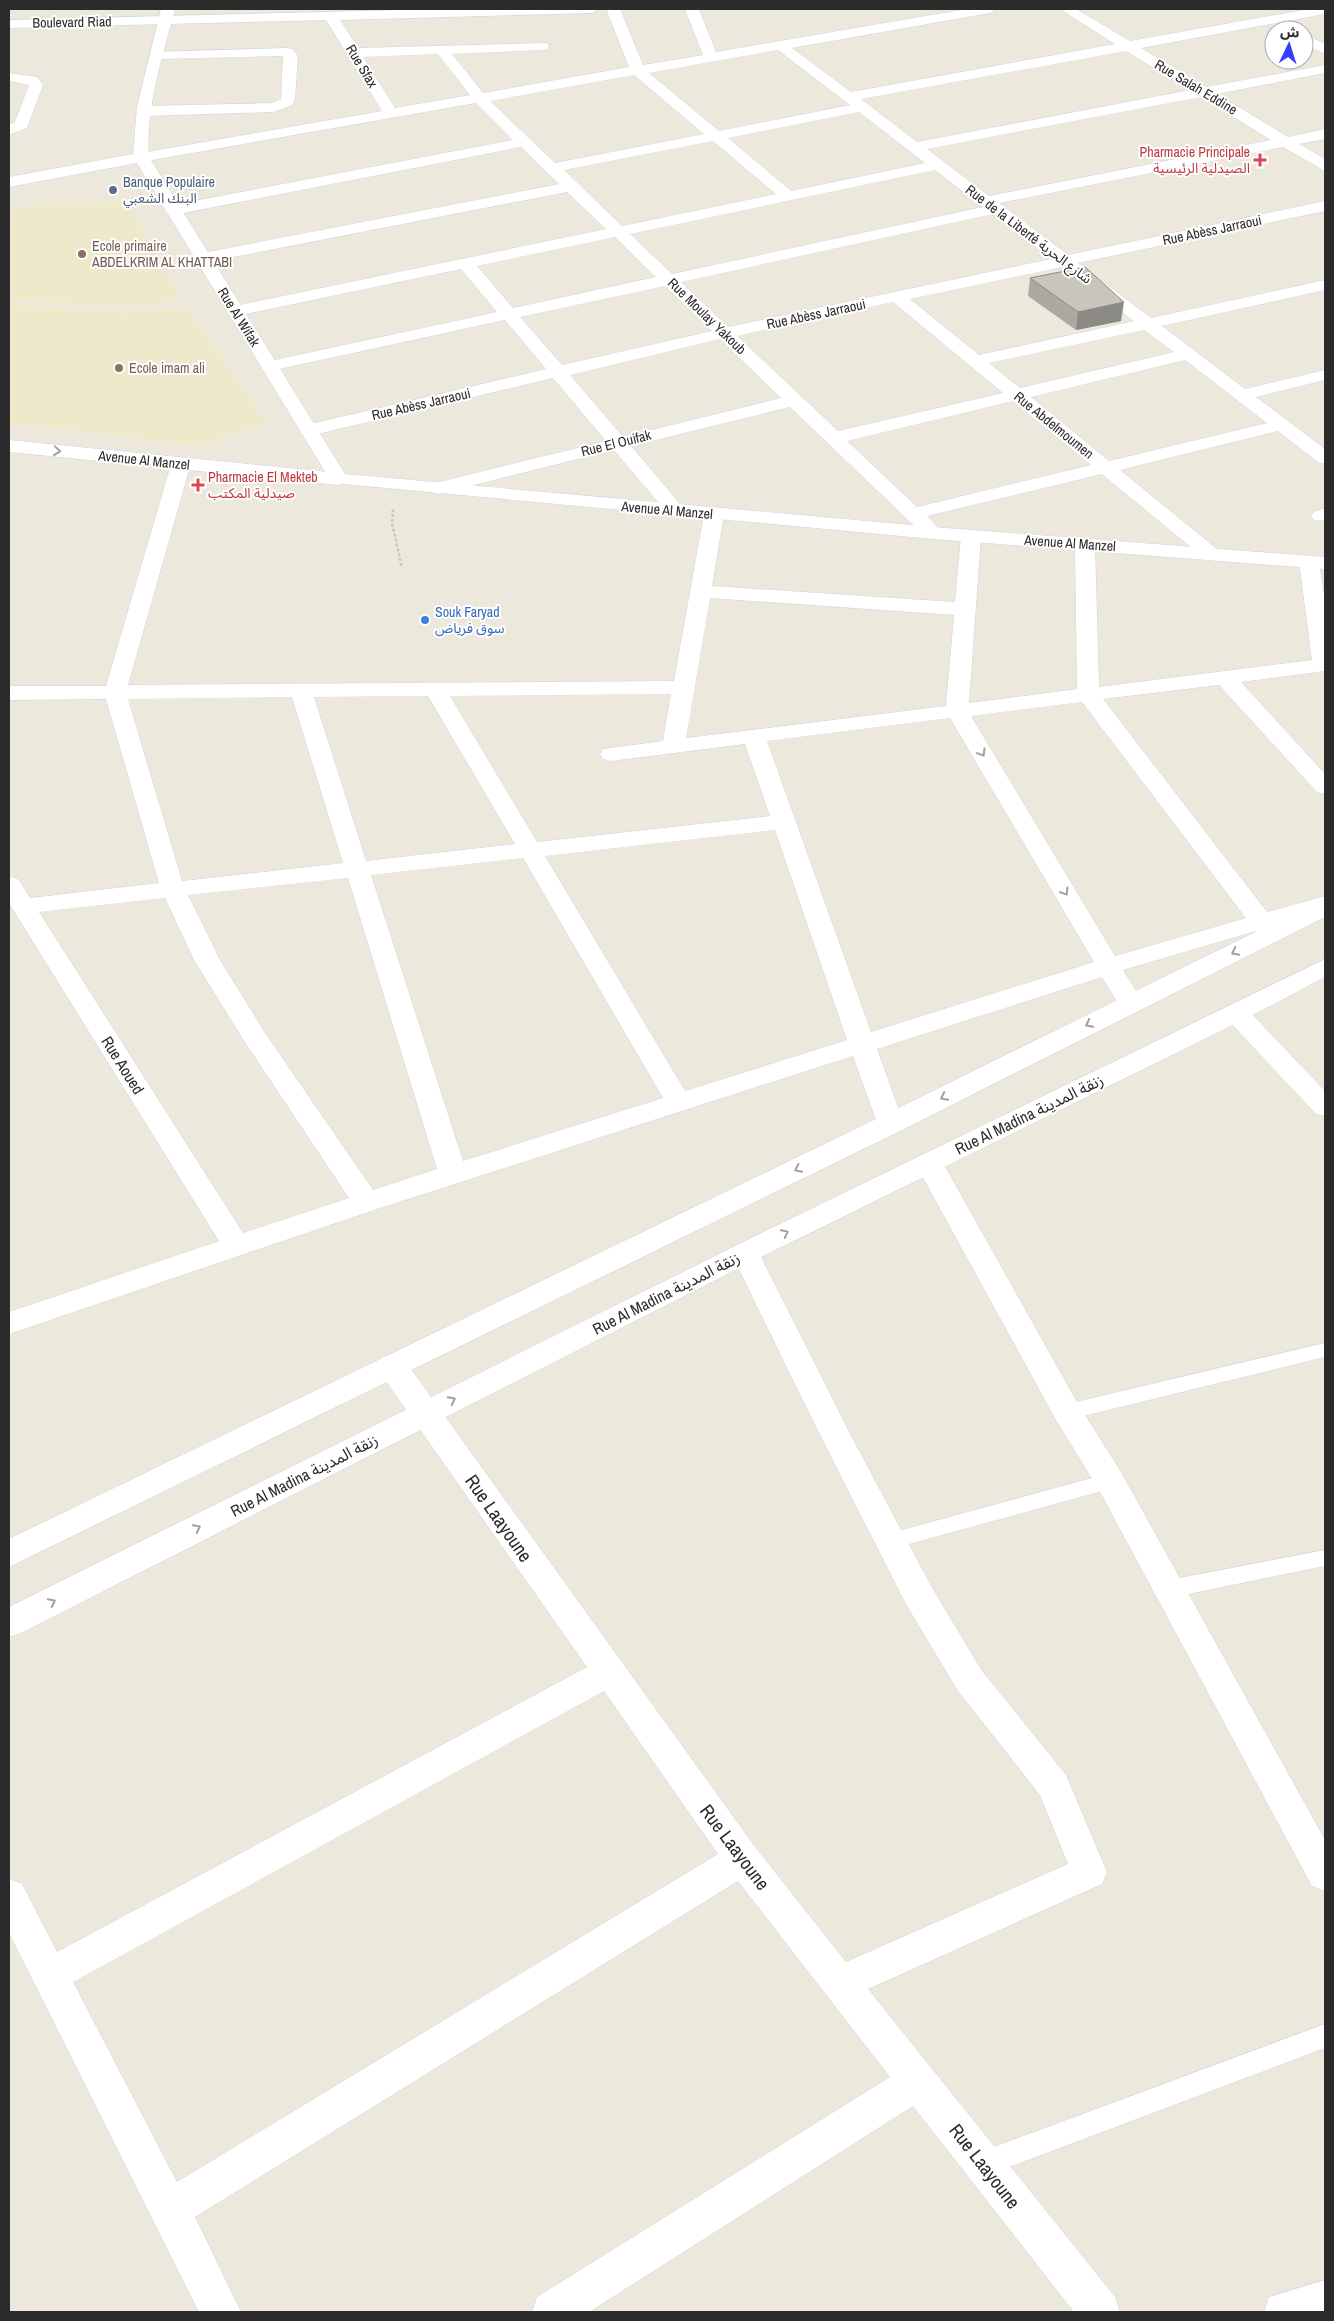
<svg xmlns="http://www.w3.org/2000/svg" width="1334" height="2321" viewBox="0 0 1334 2321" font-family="'Archivo Narrow','Noto Sans Arabic',sans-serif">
<rect width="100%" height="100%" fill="#ede8dc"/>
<!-- education -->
<path fill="#efe9cb" d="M43 201H125L181 297 146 306 90 305 9 299V211Z
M9 304 124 313 188 307 267 424 195 446 9 422Z"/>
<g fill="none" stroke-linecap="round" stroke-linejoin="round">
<!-- lane casing -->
<g stroke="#d1d2e4" stroke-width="1">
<path id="lane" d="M1325 1343V1357L1067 1420 1060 1417 1057 1412 1060 1407 1067 1404Z
M1110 1473 1117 1475 1120 1481 1117 1487 891 1549 884 1547 881 1541 884 1535 891 1533Z
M1325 1550V1566L1169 1598 1162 1595 1159 1589 1162 1583 1169 1580Z
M1325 2024V2048L983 2177 974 2173 970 2164 974 2155 983 2151Z"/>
</g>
<!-- street casing -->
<g stroke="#d1d2e4" stroke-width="1">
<path id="street" d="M439 9H599L592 13 340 20 358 48 547 43 549 46 547 49 542 50 452 54 483 93 629 67 606 9H620L643 65 703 55 685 9H699L716 52 967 9H997L990 13 792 48 851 92 1115 44 1060 9H1076L1130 41 1309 9H1325V14L1141 48 1206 87 1325 65V73L1217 94 1288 137 1325 129V139L1299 144 1325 159V171L1283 147 999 203 1068 255 1325 201V211L1078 263 1151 318 1325 280V290L1162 326 1245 389 1325 370V380L1256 397 1325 449V464L1318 462 1278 431 1120 470 1218 550 1221 554 1218 558 1211 560 1204 558 1102 474 927 516 943 533 940 537 933 539 926 537 790 407 631 446 686 511 683 515H669L614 450 438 494 431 492 428 488 431 484 606 441 553 378 309 436 302 434 300 430 302 426 546 369 505 320 270 371 264 370 261 366 264 362 270 361 497 312 461 269 236 316 230 315 227 311 230 307 606 229 567 192 203 263 197 262 195 258 197 254 203 253 559 184 521 147 173 215 167 213 165 210 167 207 173 205 513 140 476 103 141 162 133 157 135 154 382 111 326 20 9 28V20ZM778 50 850 105 719 131 649 73ZM1126 51 1190 90 917 142 861 99ZM438 54 470 95 395 108 363 57ZM634 75 704 134 555 163 490 101ZM1201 97 1271 140 989 196 927 149ZM859 112 925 163 791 191 728 138ZM713 141 776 194 622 226 564 170ZM935 170 983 207 672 274 630 234ZM993 214 1051 259 728 327 681 282ZM615 237 656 277 513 308 477 266ZM1062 267 1134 321 979 355 910 299ZM665 286 712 331 562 365 520 317ZM893 302 1003 393 838 431 737 336ZM1144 330 1174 352 1020 388 989 363ZM720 339 781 398 623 437 570 375ZM1185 360 1267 423 1109 461 1031 397ZM1013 401 1091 465 917 507 847 441Z
M1304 34 1325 44V54L1304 44Z
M287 48 292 49 298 56 295 99 292 105 274 112 144 116 136 111 144 106 272 103 281 99 283 56 158 59 153 58 151 55 153 52Z
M9 73 37 77 43 85 27 128 9 135V125L15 122 29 85 9 81Z
M9 440 339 473 346 475 349 479 346 483 339 485 189 470 128 685 674 681 704 514 707 510H721L724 514 712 586 955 602 961 536 964 532 971 530 978 532 981 536 969 703 1077 689 1075 544 1078 540 1085 538 1092 540 1095 544 1099 687 1312 660 1299 562 1302 558 1309 556 1316 558 1319 562 1325 602V671L1241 682 1325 774V794L1317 792 1219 685 1103 699 1267 912 1325 896V912L1277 925 1283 934 1280 940C1268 943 1263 941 1256 931L1123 970 1144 1004 1140 1010 1131 1012 1122 1010 1102 977 877 1049 904 1124 900 1131 890 1133 880 1131 853 1056 377 1209 9 1334V1312L219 1241 9 903V876L18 879 30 898 159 883 106 699 9 700V686H106L170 468 9 452ZM710 598 954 615 946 706 686 738ZM671 694 663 741 603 749 600 754 603 759 611 761 745 744 770 816 537 842 450 696ZM428 696 515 844 366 861 314 697ZM292 697 343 863 182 881 128 699ZM1082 702 1246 918 1115 956 971 716ZM950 718 1094 962 871 1032 767 741ZM775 830 847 1040 685 1091 545 856ZM523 858 663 1098 463 1161 371 875ZM348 878 437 1169 373 1190 265 1033 220 960 188 895ZM165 898 194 960 243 1039 349 1198 243 1233 39 912Z
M1325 508V521L1314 520 1311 516 1314 512Z
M1236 1004 1245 1007 1325 1091V1116L1316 1114 1227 1019 1223 1013 1227 1007Z
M929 1153 939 1156 943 1163 1078 1404 1121 1472 1325 1840V1891L1312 1886 1099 1490 1056 1420 915 1163 919 1156Z
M745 1242 755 1246 759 1253 847 1428 931 1586 982 1671 1066 1775 1107 1872 1102 1884 868 1989 1115 2297 1120 2312H1074L913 2106 589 2312H532L537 2297 890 2077 738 1881 195 2217 241 2312H199L9 1933V1879L22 1884 57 1952 587 1667 381 1374 377 1366 381 1358 392 1354 403 1358 755 1847 846 1962 1068 1864 1040 1795 958 1691 907 1606 817 1429 731 1253 735 1246ZM604 1691 718 1854 177 2182 73 1982Z
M1325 2280V2312H1264L1269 2297Z"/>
</g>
<!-- secondary casing -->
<g stroke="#d1d2e4" stroke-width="1">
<path id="secondary" d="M161 9H175C163 56 145 108 149 157L345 474 933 527 1325 557V569L933 539 332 483 137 163 9 187V177L133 154 137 107Z
M1325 899V917L900 1131 9 1567V1539L880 1117 1316 902Z
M1325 959V977L1245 1019 755 1260 21 1633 9 1637V1607L735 1246Z"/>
</g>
<!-- path -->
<path stroke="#c8c8c8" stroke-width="2.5" stroke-dasharray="3 2" stroke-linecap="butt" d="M393 509 392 523 402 568"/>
<!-- lane -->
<use href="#lane" fill="#fff" fill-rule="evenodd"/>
<!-- street -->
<use href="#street" fill="#fff" fill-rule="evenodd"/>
<!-- secondary -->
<use href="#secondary" fill="#fff" fill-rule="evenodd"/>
</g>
<!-- wall -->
<path fill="#aca9a2" d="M1030 278 1121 321 1076 330 1028 296Z"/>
<!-- shaded-wall -->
<path fill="#8c8a84" d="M1124 302 1121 321 1076 330 1078 312Z"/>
<!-- building -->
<path fill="#c8c5bc" stroke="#8c8a84" d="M1085 267 1124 302 1078 312 1030 278Z"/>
<!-- one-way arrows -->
<defs><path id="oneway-chevron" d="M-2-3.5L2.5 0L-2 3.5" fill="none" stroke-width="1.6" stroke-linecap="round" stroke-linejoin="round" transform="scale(1.25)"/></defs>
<g stroke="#a0a0a0">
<use href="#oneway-chevron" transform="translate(57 451) rotate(6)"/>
<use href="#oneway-chevron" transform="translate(982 753) rotate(59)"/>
<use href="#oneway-chevron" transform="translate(1065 892) rotate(59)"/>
<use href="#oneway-chevron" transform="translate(1235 952) rotate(153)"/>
<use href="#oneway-chevron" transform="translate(1089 1024) rotate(153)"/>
<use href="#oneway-chevron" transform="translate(944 1097) rotate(153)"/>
<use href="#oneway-chevron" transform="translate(798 1169) rotate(154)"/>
<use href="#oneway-chevron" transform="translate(785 1233) rotate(-26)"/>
<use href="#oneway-chevron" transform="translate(452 1400) rotate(-27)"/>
<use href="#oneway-chevron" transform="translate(197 1528) rotate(-27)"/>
<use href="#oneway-chevron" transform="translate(52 1602) rotate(-27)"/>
</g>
<!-- markers -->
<g fill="#e0444e" stroke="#fff" stroke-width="2">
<path d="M1257.5 152.5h5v5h5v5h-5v5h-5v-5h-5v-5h5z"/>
<path d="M195.5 477.5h5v5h5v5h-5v5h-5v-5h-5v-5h5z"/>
</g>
<circle fill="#5c6f8a" stroke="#fff" stroke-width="2" cx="113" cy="190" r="5"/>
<g fill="#8d6e63" stroke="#fff" stroke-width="2">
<circle cx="82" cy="254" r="5"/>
<circle cx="119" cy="368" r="5"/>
</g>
<circle fill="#3f7fe0" stroke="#fff" stroke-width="2" cx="425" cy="620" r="5"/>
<g text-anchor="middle" stroke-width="4" stroke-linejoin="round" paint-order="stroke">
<!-- far-street labels -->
<g font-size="14" fill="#2b2b2b" stroke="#fff">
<text transform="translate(72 22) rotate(-1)" y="5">Boulevard Riad</text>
<text transform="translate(362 66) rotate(59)" y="5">Rue Sfax</text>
<text transform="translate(1196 87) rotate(31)" y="5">Rue Salah Eddine</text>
<text transform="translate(1212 230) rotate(-12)" y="5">Rue Abèss Jarraoui</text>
<text transform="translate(1029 234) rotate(37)" y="5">Rue de la Liberté شارع الحرية</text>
<text transform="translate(816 314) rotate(-12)" y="5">Rue Abèss Jarraoui</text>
<text transform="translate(707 316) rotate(44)" y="5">Rue Moulay Yakoub</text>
<text transform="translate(239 317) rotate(58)" y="5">Rue Al Wifak</text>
<text transform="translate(421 404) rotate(-13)" y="5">Rue Abèss Jarraoui</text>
<text transform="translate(1054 425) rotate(39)" y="5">Rue Abdelmoumen</text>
<text transform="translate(616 443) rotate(-14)" y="5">Rue El Ouifak</text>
<text transform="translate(144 460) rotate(6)" y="5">Avenue Al Manzel</text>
<text transform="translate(667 510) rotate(5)" y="5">Avenue Al Manzel</text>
<text transform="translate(1070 543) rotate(4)" y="5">Avenue Al Manzel</text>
</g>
<!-- far-health labels -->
<g font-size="14" fill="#be3a42" stroke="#fff" text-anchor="end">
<text x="1250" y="157">Pharmacie Principale<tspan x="1250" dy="16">الصيدلية الرئيسية</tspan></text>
<text x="208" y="482" text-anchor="start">Pharmacie El Mekteb<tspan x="208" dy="16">صيدلية المكتب</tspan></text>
</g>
<!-- far-service labels -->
<g font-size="14" fill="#4e5e75" stroke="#fff" text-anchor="start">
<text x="123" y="187">Banque Populaire<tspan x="123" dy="16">البنك الشعبي</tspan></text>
</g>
<!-- far-education labels -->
<g font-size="14" fill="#785e54" stroke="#fff" text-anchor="start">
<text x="92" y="251">Ecole primaire<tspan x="92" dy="16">ABDELKRIM AL KHATTABI</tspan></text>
<text x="129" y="373">Ecole imam ali</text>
</g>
<!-- far-shop labels -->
<g font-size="14" fill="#366cbe" stroke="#fff" text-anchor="start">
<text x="435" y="617">Souk Faryad<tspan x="435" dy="16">سوق فرياض</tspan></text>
</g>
<!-- street labels -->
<g font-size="16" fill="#2b2b2b" stroke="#fff">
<text transform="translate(123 1065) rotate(58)" y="6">Rue Aoued</text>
<text transform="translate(1029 1114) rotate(-26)" y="6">Rue Al Madina زنقة المدينة</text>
<text transform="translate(666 1293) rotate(-27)" y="6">Rue Al Madina زنقة المدينة</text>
<text transform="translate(304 1475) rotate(-27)" y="6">Rue Al Madina زنقة المدينة</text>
</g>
<!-- near-street labels -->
<g font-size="19" fill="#2b2b2b" stroke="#fff">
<text transform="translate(499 1518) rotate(55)" y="7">Rue Laayoune</text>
<text transform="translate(735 1847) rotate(53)" y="7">Rue Laayoune</text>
<text transform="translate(985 2166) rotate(52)" y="7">Rue Laayoune</text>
</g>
</g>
<!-- border -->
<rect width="1334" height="2321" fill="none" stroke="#2b2b2b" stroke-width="20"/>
<!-- north arrow -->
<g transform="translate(1289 45) rotate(4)"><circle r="24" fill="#ffffff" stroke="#aaaaaa"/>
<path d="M0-4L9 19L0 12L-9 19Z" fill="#373eff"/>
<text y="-8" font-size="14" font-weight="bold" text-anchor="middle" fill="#2b2b2b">ش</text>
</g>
</svg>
